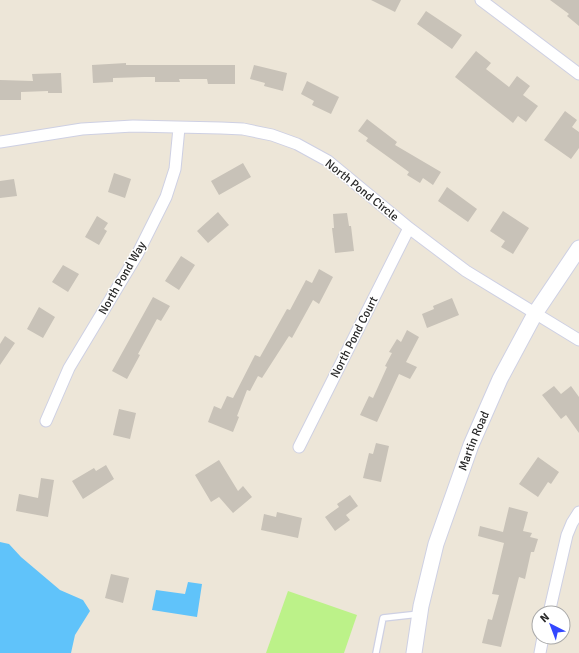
<svg xmlns="http://www.w3.org/2000/svg" width="579" height="653" viewBox="0 0 579 653" font-family="Signika,sans-serif">
<rect width="100%" height="100%" fill="#ede6d8"/>
<!-- pitch -->
<path fill="#bcf289" d="M288 591 357 615 344 653H266Z"/>
<!-- water -->
<path fill="#60c3fa" d="M0 542 9 544 21 557 60 590 83 600 90 611 75 635 71 653H0Z
M188 582 202 584 197 617 152 610 156 590 185 594Z"/>
<!-- building -->
<path fill="#c8c2b8" d="M371 0H401L395 12Z
M550 0H579V26L567 16 569 14Z
M426 11 462 35 452 49 417 24Z
M476 51 491 63 486 69 509 87 517 76 530 86 523 95 538 106 526 122 518 116 513 123 455 77Z
M126 63V65H235V84H208L207 79H179L180 82H155V77H144L113 78V82L93 83 92 65Z
M254 65 287 73 283 91 264 86 265 83 250 79Z
M61 73 62 93H48V91L21 92V100H0V80L33 81 32 74Z
M307 81 339 97 331 114 312 105 314 101 301 94Z
M565 111 577 120 572 127 579 132V148L571 159 544 140Z
M367 119 397 142 395 145 441 172 433 185 423 178 420 183 407 175 409 172 366 141 368 138 358 131Z
M243 163 251 177 219 195 211 181Z
M114 173 131 179 125 198 108 192Z
M14 179 17 196 0 198V181Z
M447 187 477 209 468 222 438 201Z
M503 211 529 228 513 254 501 247 505 241 490 231Z
M218 212 229 225 208 243 197 231Z
M347 213 349 226H351L354 251 335 253 332 228H334L333 214Z
M97 216 108 223 104 229 107 231 99 245 85 237Z
M181 256 195 265 179 290 165 281Z
M63 265 79 274 68 292 52 282Z
M319 269 333 277 319 304 313 300 292 338 289 336 262 378 258 376 250 391 247 390 237 416 239 417 233 432 208 422 214 406 221 409 227 396 233 398 255 355 260 357 287 309 290 310 306 280 312 283Z
M153 297 170 306 161 321 157 319 138 354 140 355 127 379 112 371Z
M452 298 459 315 427 328 422 314 434 309 433 306Z
M39 307 55 317 43 338 27 329Z
M407 330 419 337 406 362 417 367 410 379 399 374 377 422 360 415 369 396 373 398 387 367 385 366 392 353 389 352 397 339 401 342Z
M5 336 15 343 0 365V344Z
M554 386 561 394 571 386 579 397V433L566 415 561 419 542 395Z
M119 409 136 413 130 439 113 435Z
M376 443 389 446 381 482 363 478 369 453 373 454Z
M538 457 559 472 551 484 548 482 538 497 519 484Z
M219 460 238 491 243 486 252 497 233 513 219 497 211 502 195 475Z
M106 465 114 479 83 499 72 481 94 468 96 471Z
M41 478 54 480 48 517 16 511 19 494 38 498Z
M350 495 358 506 346 515 350 520 335 531 325 517 339 507 337 504Z
M509 507 528 512 523 531 532 533 530 537 538 539 534 552H531L525 579 519 577 501 647 482 643 488 619 492 620 499 595 492 594 504 543 478 536 480 526 503 532Z
M277 512 302 518 298 538 261 530 264 514 276 517Z
M111 574 129 578 123 603 105 598Z"/>
<g fill="none" stroke-linecap="round" stroke-linejoin="round">
<!-- lane casing -->
<g stroke="#ced0e3" stroke-width="8">
<path id="lane" d="M376 653 383 618 419 614"/>
</g>
<!-- street casing -->
<g stroke="#ced0e3" stroke-width="13">
<path id="street" d="M481 0 579 74
M0 142 82 129 133 126 221 128 243 129 272 135 297 144 328 161 409 228 466 271 579 340
M46 421 69 368 137 255 166 197 175 169 179 128
M299 447 409 228
M549 613 567 535 572 523 579 512
M540 653 543 637"/>
</g>
<!-- secondary casing -->
<g stroke="#ced0e3" stroke-width="17">
<g id="secondary">
<path id="s1" d="M414 653 421 606 436 544 471 445 500 379 536 312 579 248"/>
</g>
</g>
<!-- lane -->
<use href="#lane" stroke="#fff" stroke-width="5.5"/>
<!-- street -->
<use href="#street" stroke="#fff" stroke-width="11"/>
<!-- secondary -->
<use href="#secondary" stroke="#fff" stroke-width="15"/>
</g>
<g text-anchor="middle" stroke-width="3" stroke-linejoin="round" paint-order="stroke">
<!-- street labels -->
<g font-size="12" fill="#282828" stroke="#fff">
<text transform="translate(362 190) rotate(39)" y="4">North Pond Circle</text>
<text transform="translate(122 278) rotate(-60)" y="4">North Pond Way</text>
<text transform="translate(354 337) rotate(-63)" y="4">North Pond Court</text>
<text dy="4" stroke="none"><textPath href="#s1" startOffset="221">Martin Road</textPath></text>
</g>
</g>
<!-- north arrow -->
<g transform="translate(551 625) rotate(318)"><circle r="19" fill="#ffffff" stroke="#a9a9a9"/>
<path d="M0-3L7 15L0 10L-7 15Z" fill="#3347ff"/>
<text y="-6" font-size="11" font-weight="bold" text-anchor="middle" fill="#282828">N</text>
</g>
</svg>
